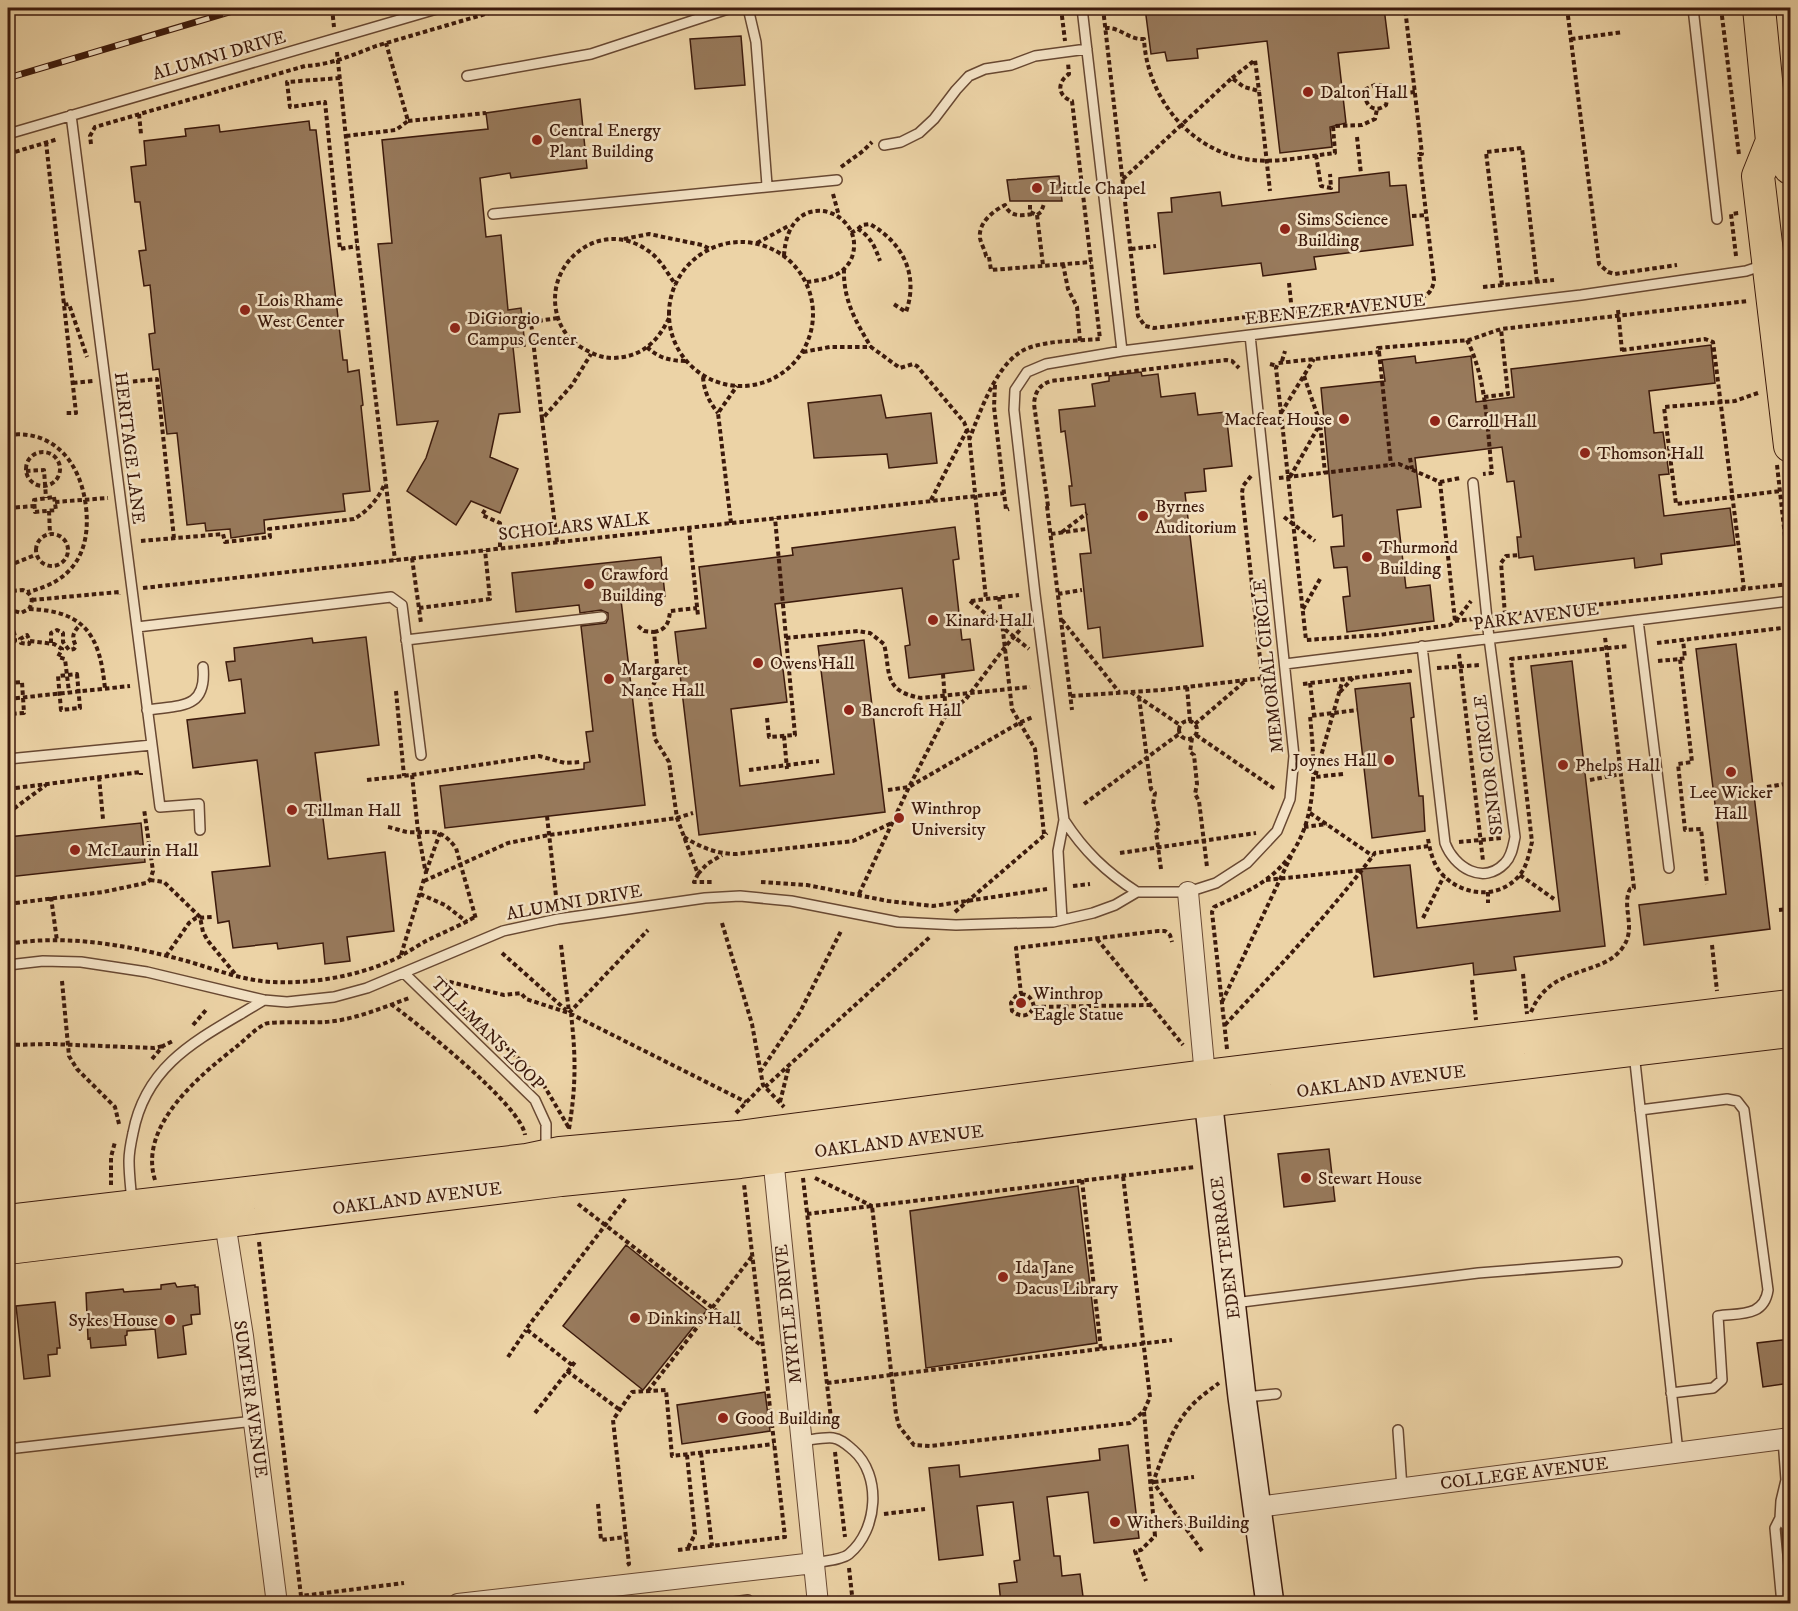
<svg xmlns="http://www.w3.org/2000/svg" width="1798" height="1611" viewBox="0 0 1798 1611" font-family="'IM FELL DW Pica',serif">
<rect width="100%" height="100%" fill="#ecd3a6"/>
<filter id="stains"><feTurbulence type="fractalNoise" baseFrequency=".00333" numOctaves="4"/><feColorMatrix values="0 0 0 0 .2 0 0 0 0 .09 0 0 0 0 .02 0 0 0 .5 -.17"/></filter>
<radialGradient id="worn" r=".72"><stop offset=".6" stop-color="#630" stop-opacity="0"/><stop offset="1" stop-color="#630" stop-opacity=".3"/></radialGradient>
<!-- building -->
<path fill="#987a5c" stroke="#3c1a0c" stroke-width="1.5" d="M1145 8H1384L1389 48 1338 53 1346 123 1330 127 1332 147 1280 153 1267 41 1197 49 1198 58 1167 61 1165 52 1151 54Z
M741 36 745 85 695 89 690 39Z
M580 99 587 168 511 178 510 173 480 178 486 237 501 235 508 310 521 308 525 346 513 347 520 412 499 414 490 457 518 469 500 513 471 501 456 525 407 491 426 458 438 421 397 425 378 244 392 243 382 140 488 129 486 113Z
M309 121 310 130H316L343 360H347L348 372 359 370 363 405 361 406 370 491 343 494 345 511 264 520 265 533 231 538 230 529 206 531 205 523 187 525 177 433 167 434 159 369 153 370 149 334 155 333 150 285 144 286 139 251 146 250 140 202H135L131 167 146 165 144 141 186 136 185 129 219 125 220 132Z
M1389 172 1390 186 1406 185 1413 245 1314 257 1316 269 1263 276 1261 263 1164 274 1158 213 1172 212 1171 198 1220 192 1222 206 1339 192V178Z
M1059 176 1062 201H1010L1007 180Z
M1711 345 1715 383 1649 391 1654 433 1663 432 1669 474 1659 475 1664 516 1730 508 1735 545 1661 554 1662 564 1635 568 1634 558 1535 570 1533 556 1519 558 1517 537H1521L1514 481 1507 482 1502 447 1415 458 1421 507 1397 510 1406 588 1430 585 1434 621 1347 632 1343 597 1350 596 1347 567 1334 568 1331 547 1344 546 1342 515 1333 517 1321 388 1385 381 1382 360 1415 356 1416 363 1471 356 1476 402 1514 397 1511 369Z
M1141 372 1142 376 1158 374 1161 397 1195 393 1198 415 1226 412 1232 466 1204 469 1206 491 1185 493 1203 646 1103 658 1100 627 1088 629 1080 554 1091 553 1085 504 1071 506 1069 486H1072L1065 431 1061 432 1059 410 1095 406 1092 384 1109 381V376Z
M881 395 886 418 931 413 937 463 889 468 887 454 814 458 808 403Z
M955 527 959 559 953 560 962 640 970 639 974 670 909 678 905 646 910 645 902 588 775 604 787 702 731 709 740 786 834 774 818 646 864 640 885 812 699 835 675 632 706 628 699 567 793 555 792 548Z
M661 557 665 596 621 600 645 805 445 828 440 786 584 769V763L590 762 586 732 593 731 581 626 606 623 608 619V613L601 610 580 613 579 605 516 612 512 573Z
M366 637 379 745 315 753 328 859 385 852 394 931 347 937 350 961 325 964 323 943 278 949 277 943 233 948 229 921 218 923 212 872 270 866 257 760 193 768 187 720 245 713 241 679 229 681 226 662 235 661 234 648 312 638 313 643Z
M1736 644 1770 929 1644 945 1639 905 1726 894 1696 649Z
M1572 661 1605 946 1514 957 1516 970 1474 975 1473 963 1374 977 1361 869 1410 865 1417 928 1560 911 1531 666Z
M1410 683 1414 717 1411 718 1419 796H1423L1425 831 1372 838 1355 689Z
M141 823 145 862 8 877V837Z
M1329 1149 1335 1201 1284 1207 1278 1154Z
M1078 1186 1097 1343 926 1368 910 1211Z
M626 1245 707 1310 643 1390 563 1326Z
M175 1283 177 1287 195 1285V1287H198L200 1314 191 1315 192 1324 183 1326 186 1354 158 1358 155 1329 127 1331V1335L125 1336 126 1345 91 1348 90 1338 88 1339 86 1293 123 1289 124 1292 161 1289V1285Z
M55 1302 60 1348H57V1354L48 1355 50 1376 24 1379 16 1306Z
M1791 1339V1383L1763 1387 1757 1343Z
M765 1392 770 1431 682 1444 677 1405Z
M1128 1445 1139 1538 1094 1543 1088 1492 1047 1497 1054 1556H1060L1062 1576 1080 1574 1084 1604H1001L999 1584 1017 1582 1014 1561 1020 1560 1013 1502 977 1506 983 1555 939 1560 929 1468 959 1465 960 1477 1100 1460 1099 1449Z"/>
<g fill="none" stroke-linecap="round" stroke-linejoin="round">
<!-- lane casing -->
<g stroke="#684832" stroke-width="12">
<path id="lane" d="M748 8 756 42 767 185
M1082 8 1122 351
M1693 8 1717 219
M467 76 591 54 731 8
M71 115 160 807 199 804 200 830
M8 134 440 8
M884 145 901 142 919 133 934 119 956 90 969 76 985 69 1011 65 1035 56 1087 49
M493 214 837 180
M1638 620 1669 868
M137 627 391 597 402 605 421 755
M406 640 602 617
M1422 646 1445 843C1454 867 1483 886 1505 863 1512 856 1513 846 1515 837L1489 638 1473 483
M1285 664 1790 601
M147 710C180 705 207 710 203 667
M8 759 152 745
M1137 892C1106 872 1084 851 1064 820L1035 594 1014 410 1015 390 1027 372 1046 364 1122 351 1250 335 1581 295 1746 271 1764 265
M1062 919 1058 851 1064 820
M8 965 43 961 81 962 147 972 264 1000 287 1002 334 997 367 988 503 931 558 919 705 898 740 896 791 901 898 922 956 925 1053 922 1093 913 1115 905 1137 892H1188L1216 883 1247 863 1277 831 1290 799 1294 756 1250 335
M404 973 535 1100 546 1124V1150
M1634 1053 1678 1452
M1640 1110 1727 1099 1737 1101 1744 1110 1768 1290C1764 1317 1740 1313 1718 1316L1722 1380 1713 1388 1671 1393
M132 1203C131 1189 129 1175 129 1161 129 1152 131 1142 133 1133 147 1059 206 1036 264 1000
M1234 1303 1478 1273 1617 1262
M1245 1397 1276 1394
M1398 1430 1402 1488
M801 1441C811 1440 824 1437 833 1438 841 1439 847 1445 853 1450 882 1475 878 1530 849 1554 842 1560 823 1561 814 1563
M8 1449 254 1421
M1780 1518 1787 1527 1790 1561
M719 1604 748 1600 752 1604
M1782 1604 1775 1528 1780 1518 1781 1501 1786 1480 1783 1439"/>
</g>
<!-- street casing -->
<g stroke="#684832" stroke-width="22">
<path id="street" d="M1188 892 1205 1076
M772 1147 818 1604
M223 1210 243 1336 277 1604
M1258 1507 1790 1438
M458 1604 814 1563"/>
</g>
<!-- secondary casing -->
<g stroke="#3c1a0c" stroke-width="30">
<path id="secondary" d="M1206 1081 1242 1397 1270 1604"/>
</g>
<!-- primary casing -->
<g stroke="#3c1a0c" stroke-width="34">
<path id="primary" d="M1759 8 1772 141 1758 176 1790 446
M1772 141 1790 168
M8 1221 527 1160 560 1153 739 1137 1205 1076 1790 1006
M8 1248 561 1180 740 1162 1189 1103 1790 1031"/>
</g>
<!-- path -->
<path stroke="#3c1a0c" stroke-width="4" stroke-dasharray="4.5 3" stroke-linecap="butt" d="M332 8 334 27
M1061 8 1065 41
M1103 8 1138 316 1145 326 1154 328 1425 296C1431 292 1433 287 1434 280L1419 154H1422L1405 8
M1567 8 1599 264 1608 272 1615 274 1677 265
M1721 8 1739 155
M1105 28C1121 27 1128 40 1144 39 1147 98 1191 153 1252 160 1279 163 1308 156 1335 153L1333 126 1362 125 1375 119 1377 109
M1571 39 1623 32
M337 52 357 243 395 560
M340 78 287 82 290 107 325 102 340 249 357 246
M1232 78 1255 60 1259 91
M1388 95 1386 105C1373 115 1362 103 1366 89L1377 84 1384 87 1388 95 1415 92
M139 114 141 134
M408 121 486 113
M346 136 396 130 408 121 386 43
M1357 137 1361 174
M46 142 76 413H66
M91 144 90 136 95 127 305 66C330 65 353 55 376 46L506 8
M8 154 58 139
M1316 155 1321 186 1331 188 1330 174
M841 167 863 151 872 142
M1123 179 1232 78 1244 87 1259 91 1270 191
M833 194 839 216
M1030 205V212L1037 215 1041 212 1044 204
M1032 214C1021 216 1010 217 1005 205 993 211 978 223 980 238 981 244 985 250 986 256L989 257 991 270 1091 262
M1037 215 1043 265
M1412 216 1427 215
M858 229 862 225 870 224C903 243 919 275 906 312L892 303
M851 233 858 229C871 237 875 247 880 261
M624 239 649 234 702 245 710 249
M669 314a72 72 0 1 1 144 0a72 72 0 1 1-144 0Z
M757 243 790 225
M1131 249 1156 246
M784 256C788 182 868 211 852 257 849 265 842 273 833 276 825 280 815 281 806 282
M1736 256 1731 214 1739 213
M1063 264 1068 289 1077 307 1080 341
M844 269C843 300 856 322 871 347
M1289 283 1292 312
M1502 285 1486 152 1522 148 1537 282
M1483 287 1554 280
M64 305 69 304 87 357
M1618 310 1622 351
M669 318C657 343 641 357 613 358 600 358 589 352 579 346 570 340 563 331 559 321 539 267 598 216 647 250 660 258 667 273 676 285
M1467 340C1487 380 1487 428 1492 473L1483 474
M647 347C658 358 671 361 686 361
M1622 350 1705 339 1713 342 1744 589
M803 352 830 347H871L900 368 913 364 917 366 964 422 969 435 986 599
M1379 352 1391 465
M1282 361 1285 351
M1270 364 1277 366
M1304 376 1320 423 1325 473
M703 377C704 391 709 402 718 413
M73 383 93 381
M118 383 157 379 174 538
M995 385 994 407 1006 510 1009 509
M1758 393 1735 401 1664 407 1676 504 1780 491
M1484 397 1508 394 1501 329
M1281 413 1314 359
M542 419 531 322 558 318
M8 435C55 429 81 464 86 507 91 552 73 582 27 592
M969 440C981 410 998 357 1031 347 1053 340 1078 341 1100 339L1072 101C1057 96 1057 82 1069 74L1068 63
M26 469a17 17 0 1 1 34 0a17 17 0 1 1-34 0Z
M1410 458 1412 469
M1777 465 1790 581
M26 471 44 470 46 498
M1251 476 1243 486 1242 493 1263 686H1267
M1290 477 1320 424
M1279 478 1399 464 1440 482 1455 621
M1440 482 1460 478
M54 497 56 510 35 512 34 500Z
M931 500 967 430
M55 502 108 498
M1047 506 1072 710
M1048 506 1034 404C1035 392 1039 385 1051 381L1226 360 1232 361 1239 368
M8 508 35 506
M485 510 482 515 500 523V548
M49 511 50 534
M1284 517 1315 541
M731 523 718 413 737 386
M689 528 698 616
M1062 532 1087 513
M36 550a16 16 0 1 1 32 0a16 16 0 1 1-32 0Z
M1051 534 1086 529
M141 541 223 534 225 542 270 537 269 529 354 519C368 511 379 498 385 483
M557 542 542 419 572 385 591 354
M412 558 421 623
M8 566 35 555
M143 588 1004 493
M1058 594 1082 590
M8 597 12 591 23 590C32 594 34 600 29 609L21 613 11 610 8 607
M999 597 1012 709 1035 749 1044 834
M32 600 119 592V595
M970 601 1029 649
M971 601 1019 595
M419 608 490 599 485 550
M29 609C86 611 100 636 105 689
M1303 609 1320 579
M1502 615 1789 584 1790 581
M1505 615 1501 563 1506 556 1519 555
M1474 619 1455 621 1450 625 1379 635 1306 640 1276 368 1278 363 1379 352 1378 348 1469 340 1501 329 1748 301
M1062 620 1119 692
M1456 621 1471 601
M8 626C14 629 15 634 15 641L8 647
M638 626 644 631 654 632 658 675 650 692V699L655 739 669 762 677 818 698 874 694 882H714
M654 632C666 630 669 623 670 611L697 608
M786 638 858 631 870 633 884 644C891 672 882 691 921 698L1030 687
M30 641 29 644 21 643 20 639 27 635 30 641 54 644 62 649 58 657 65 659 69 692
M51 643V633L57 630 63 633V642L69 650 74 649 76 646C71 636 73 632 81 624
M1657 643 1790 627
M1459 654 1483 861
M8 657 13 683
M1680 659 1685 658 1683 640
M1658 661 1680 659 1692 762 1678 764 1685 830 1701 829 1707 884
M1437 668 1480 665
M77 674 80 708 61 710 58 676Z
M943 674 946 715
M8 683 22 682 24 713 8 714
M1310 683 1314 715
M1303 684 1410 671V673
M1187 687 1190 721
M396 691 404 776
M1131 692 1180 725
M1340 692 1353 678
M1071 696 1162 690 1263 678
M1139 697 1151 789 1155 793 1153 804 1159 828 1156 832 1161 869
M8 699 130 686
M767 718 769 737 795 735 775 518
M1179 730a9 9 0 1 1 18 0a9 9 0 1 1-18 0Z
M1195 724 1244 682
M1196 735 1275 789
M784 736 787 769
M1192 738 1190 752 1194 755 1197 784 1195 794 1199 801 1207 867
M749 770 819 761
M1343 774 1315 777 1343 679
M412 775 539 756 565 763 581 762
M99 777 103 819
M367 780 412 775 418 831 426 874
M1590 780 1621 774
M1767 787 1790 783
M8 789 141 772V775
M888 790 909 787 1019 723 1033 717
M1084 804 1179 734
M8 813 46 785
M1310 813 1373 856
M547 816 557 905
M388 827C394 828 401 831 407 832 432 834 438 825 456 848L476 919
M1304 827 1327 824
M684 837C700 847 716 854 737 854L853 841 892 823
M1428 839C1430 850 1433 864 1441 873 1461 896 1498 900 1519 876 1527 867 1529 853 1532 842L1511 659 1628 646
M1459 842 1502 838
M1120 853 1256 833
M426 872 440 833
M698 874 707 864 722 855
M1520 875 1554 899
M150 880 164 882 200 917 203 932 208 941 236 975
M1266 880 1362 870
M424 881 508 843 549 835 677 818 693 813
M761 882 807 885 888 901 933 906 1047 889
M1073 886 1090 884
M1488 892V903
M420 894 445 905 467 922
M859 894 909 787 946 715 966 699 1005 647 1026 623
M51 897 57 941
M8 904 103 892 146 883 150 880 153 871 144 809
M1779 910 1790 909
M955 912 1047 833
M1423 918 1444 876
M722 923 752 1024 763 1085 784 1107
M1097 939 1183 1045
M8 944C65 934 127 945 183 960 212 968 240 980 271 982 314 984 360 976 399 957 408 952 417 946 426 941 442 933 459 926 475 917
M561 945 569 1012
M1712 945 1717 991
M502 953 566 1010
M401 955 424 879
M166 956 189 923 196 918 212 917
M1523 974 1527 1014
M442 980 504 995 521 993 526 999 569 1013 746 1102
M1472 980 1476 1020
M62 981 69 1056 77 1069 115 1107 119 1124
M1021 994C1029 995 1032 998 1034 1007 1029 1017 1021 1018 1012 1011L1011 1003 1016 996 1021 994 1016 948 1158 931H1165L1170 935 1172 942
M1222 1002 1292 854
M391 1004C419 1025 521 1105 525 1135
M462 1007 539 1077 569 1128
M1034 1007 1150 1005
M1531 1012C1551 963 1602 978 1623 947 1637 927 1621 908 1630 889L1634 888 1605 637
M569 1013 648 930
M193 1025 206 1010
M1225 1025C1277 969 1329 914 1375 853L1429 846
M8 1045 50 1044 154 1048 163 1046
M1227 1049 1212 912 1214 907C1231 899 1248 892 1264 881 1320 842 1316 775 1310 716L1357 710
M152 1059 163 1046 173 1041
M760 1072 800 1012 841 931
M765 1087 931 936
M780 1102 789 1066
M736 1113 763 1085
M569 1129C576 1086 576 1057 571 1014
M803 1178 832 1427
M815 1178 872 1206 1195 1167
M155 1180C138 1126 199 1076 236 1047 245 1040 255 1029 265 1024 272 1021 314 1023 325 1022 354 1020 382 1008 409 998
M1082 1180 1101 1349
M111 1185V1157L115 1142
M578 1204 762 1346
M807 1214 872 1206 896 1414 899 1426 914 1445 930 1446 1130 1423 1144 1411 1150 1397 1123 1176
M259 1242 301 1596 404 1583
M508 1357 526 1330
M572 1365 526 1329 626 1198
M567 1371 620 1410
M827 1383 1172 1340
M648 1391 753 1255
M1144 1412 1155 1536 1141 1550 1135 1551 1146 1581
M535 1413 575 1362
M835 1452 845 1537
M701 1453 712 1546
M687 1455 695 1534 688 1548
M1154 1482 1194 1477
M598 1504 601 1540 626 1537
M884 1514 925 1509
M678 1550 785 1537 744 1184
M1202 1551 1153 1482C1164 1454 1172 1425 1194 1403 1201 1396 1211 1389 1219 1383
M627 1565 629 1564 613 1420 632 1392 666 1390 672 1456 774 1444
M849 1568 853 1604"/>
<!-- lane -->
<use href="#lane" stroke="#f3e2c5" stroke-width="9"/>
<!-- street -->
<use href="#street" stroke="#f3e2c5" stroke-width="20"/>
<!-- secondary -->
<use href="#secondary" stroke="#f3e2c5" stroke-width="27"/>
<!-- primary -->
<use href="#primary" stroke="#ecd3a6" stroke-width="32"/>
<!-- rail casing -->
<g stroke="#3c1a0c" stroke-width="7">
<path id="rail" d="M8 78 243 8"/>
</g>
<!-- rail -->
<use href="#rail" stroke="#f3e2c5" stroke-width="4.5" stroke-dasharray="14" stroke-linecap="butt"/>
</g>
<!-- markers -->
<g fill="#8f2418" stroke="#f3e2c5" stroke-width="2">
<circle cx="1308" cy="92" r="6"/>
<circle cx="537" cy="140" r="6"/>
<circle cx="1037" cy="188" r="6"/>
<circle cx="1285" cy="229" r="6"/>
<circle cx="245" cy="310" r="6"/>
<circle cx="455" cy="328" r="6"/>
<circle cx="1344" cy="419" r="6"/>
<circle cx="1435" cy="421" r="6"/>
<circle cx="1585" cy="453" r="6"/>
<circle cx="1143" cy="516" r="6"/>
<circle cx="1367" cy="557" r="6"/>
<circle cx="589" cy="584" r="6"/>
<circle cx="933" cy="620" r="6"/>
<circle cx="758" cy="663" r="6"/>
<circle cx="609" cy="679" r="6"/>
<circle cx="849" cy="710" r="6"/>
<circle cx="1389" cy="760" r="6"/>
<circle cx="1563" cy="765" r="6"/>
<circle cx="1731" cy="772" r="6"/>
<circle cx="292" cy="810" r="6"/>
<circle cx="899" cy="818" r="6"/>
<circle cx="75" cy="850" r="6"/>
<circle cx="1021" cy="1003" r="6"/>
<circle cx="1306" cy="1178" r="6"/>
<circle cx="1003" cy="1277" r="6"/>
<circle cx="635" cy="1318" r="6"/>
<circle cx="170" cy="1320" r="6"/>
<circle cx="723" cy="1418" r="6"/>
<circle cx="1115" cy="1522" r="6"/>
</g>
<g text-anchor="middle" stroke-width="5" stroke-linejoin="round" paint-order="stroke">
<!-- street labels -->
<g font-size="18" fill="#3c1a0c" stroke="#f3e2c5">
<text transform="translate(219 55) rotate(-16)" y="6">ALUMNI DRIVE</text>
<text transform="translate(1335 309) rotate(-6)" y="6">EBENEZER AVENUE</text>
<text transform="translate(130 448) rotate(83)" y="6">HERITAGE LANE</text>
<text transform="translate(574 526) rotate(-6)" y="6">SCHOLARS WALK</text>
<text transform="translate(1536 616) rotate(-7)" y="6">PARK AVENUE</text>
<text transform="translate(1268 666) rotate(-96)" y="6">MEMORIAL CIRCLE</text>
<text transform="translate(1488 765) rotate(-97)" y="6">SENIOR CIRCLE</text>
<text transform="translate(574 902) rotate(-10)" y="6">ALUMNI DRIVE</text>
<text transform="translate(488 1033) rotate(45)" y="6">TILLMANS LOOP</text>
<text transform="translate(1381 1081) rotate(-7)" y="6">OAKLAND AVENUE</text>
<text transform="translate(899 1141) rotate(-7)" y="6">OAKLAND AVENUE</text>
<text transform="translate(417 1198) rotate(-7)" y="6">OAKLAND AVENUE</text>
<text transform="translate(1225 1248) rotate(-97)" y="6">EDEN TERRACE</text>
<text transform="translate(788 1314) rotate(-96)" y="6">MYRTLE DRIVE</text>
<text transform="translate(251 1399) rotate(82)" y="6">SUMTER AVENUE</text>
<text transform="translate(1524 1473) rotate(-7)" y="6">COLLEGE AVENUE</text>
</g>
<!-- poi labels -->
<g font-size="18" fill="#3c1a0c" stroke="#f3e2c5" text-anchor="start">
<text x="1320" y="98">Dalton Hall</text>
<text x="549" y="136">Central Energy<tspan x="549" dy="21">Plant Building</tspan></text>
<text x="1049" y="194">Little Chapel</text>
<text x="1297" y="225">Sims Science<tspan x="1297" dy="21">Building</tspan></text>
<text x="257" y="306">Lois Rhame<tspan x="257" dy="21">West Center</tspan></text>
<text x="467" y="324">DiGiorgio<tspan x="467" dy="21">Campus Center</tspan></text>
<text x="1332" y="425" text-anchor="end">Macfeat House</text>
<text x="1447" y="427">Carroll Hall</text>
<text x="1597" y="459">Thomson Hall</text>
<text x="1155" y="512">Byrnes<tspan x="1155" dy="21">Auditorium</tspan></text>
<text x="1379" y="553">Thurmond<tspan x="1379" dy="21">Building</tspan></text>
<text x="601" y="580">Crawford<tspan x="601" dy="21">Building</tspan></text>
<text x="945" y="626">Kinard Hall</text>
<text x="770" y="669">Owens Hall</text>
<text x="621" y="675">Margaret<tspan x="621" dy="21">Nance Hall</tspan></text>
<text x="861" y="716">Bancroft Hall</text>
<text x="1377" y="766" text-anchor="end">Joynes Hall</text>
<text x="1575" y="771">Phelps Hall</text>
<text x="1731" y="798" text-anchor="middle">Lee Wicker<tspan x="1731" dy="21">Hall</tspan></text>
<text x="911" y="814">Winthrop<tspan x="911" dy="21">University</tspan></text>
<text x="304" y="816">Tillman Hall</text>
<text x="87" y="856">McLaurin Hall</text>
<text x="1033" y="999">Winthrop<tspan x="1033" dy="21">Eagle Statue</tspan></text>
<text x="1318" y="1184">Stewart House</text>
<text x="1015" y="1273">Ida Jane<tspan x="1015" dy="21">Dacus Library</tspan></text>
<text x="647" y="1324">Dinkins Hall</text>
<text x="158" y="1326" text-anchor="end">Sykes House</text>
<text x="735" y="1424">Good Building</text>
<text x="1127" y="1528">Withers Building</text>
</g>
</g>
<!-- margin -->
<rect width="1798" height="1611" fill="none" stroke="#ecd3a6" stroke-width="30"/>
<rect x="9" y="9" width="1780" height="1593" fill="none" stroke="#3c1a0c" stroke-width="3"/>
<rect x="15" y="15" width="1768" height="1581" fill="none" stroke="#3c1a0c" stroke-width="1.5"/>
<rect width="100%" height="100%" filter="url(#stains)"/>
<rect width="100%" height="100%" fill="url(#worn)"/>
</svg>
